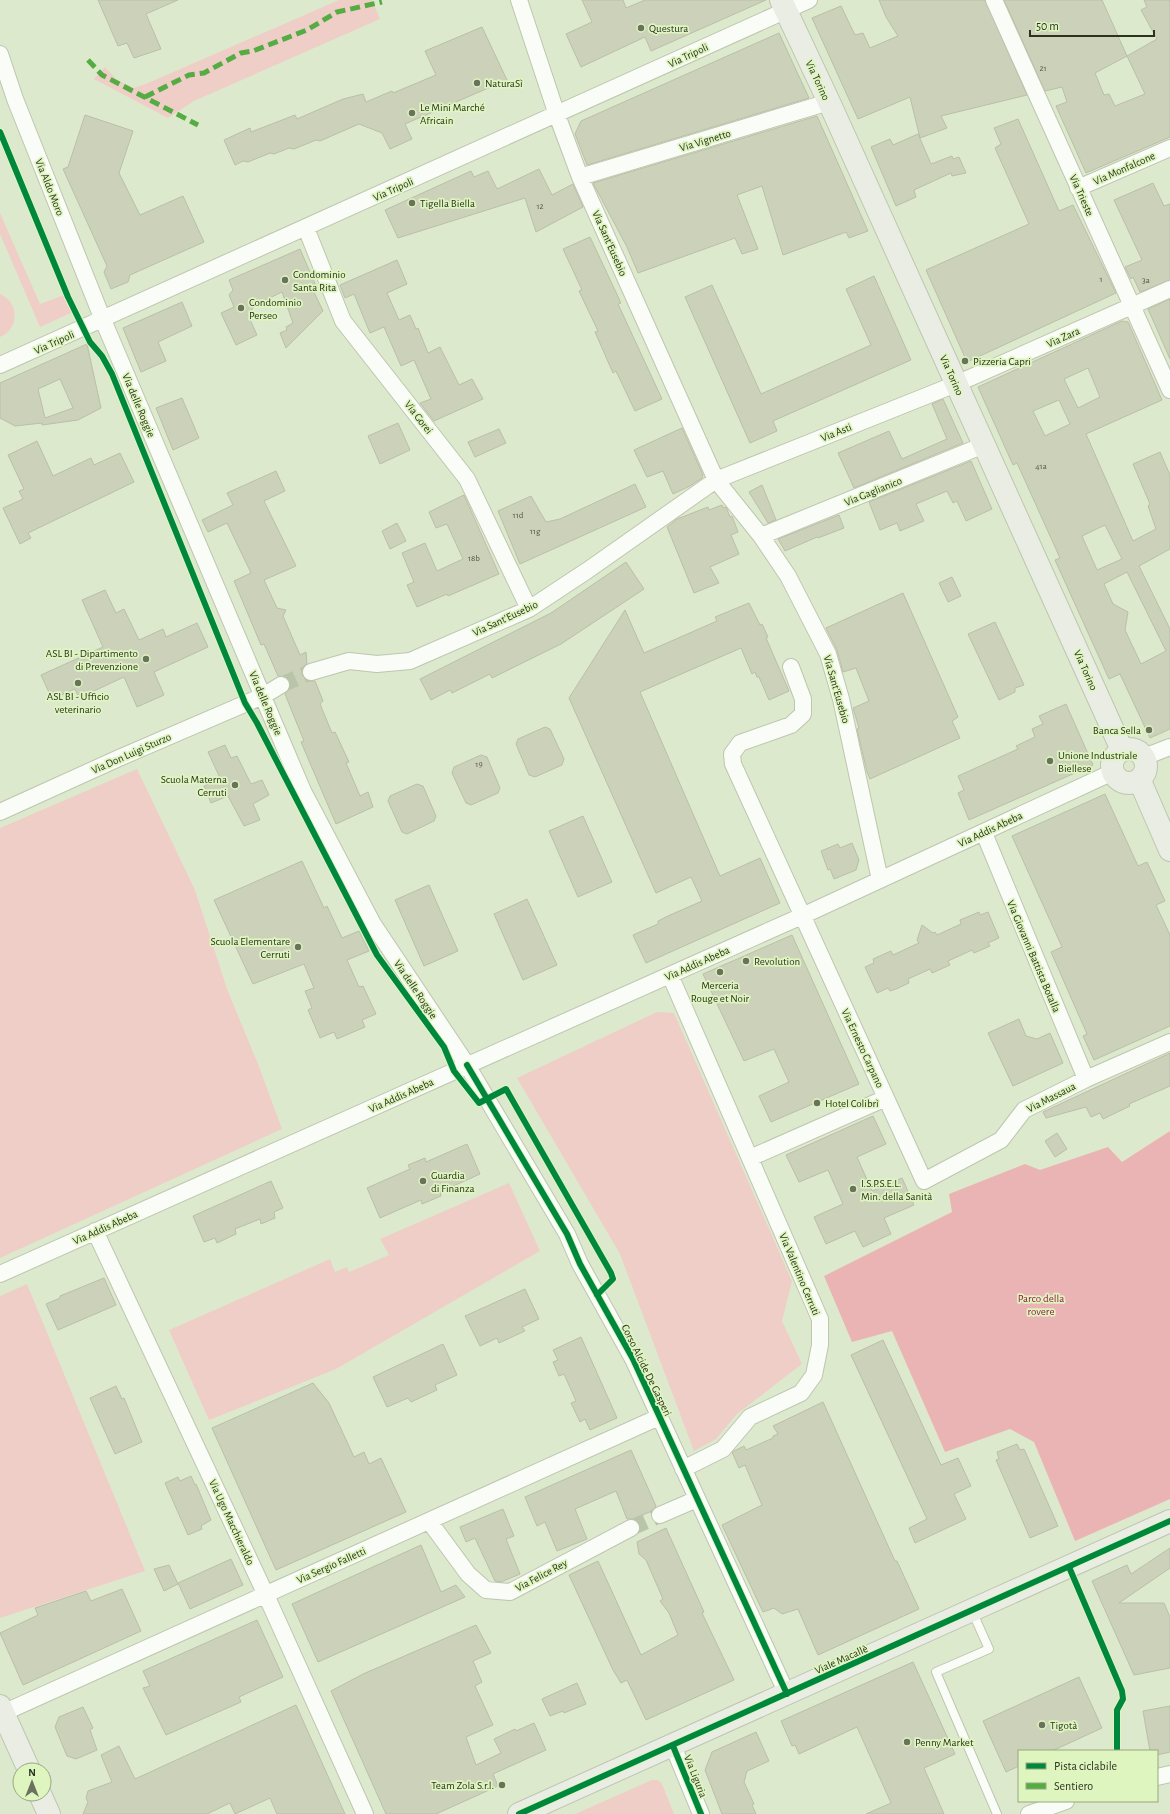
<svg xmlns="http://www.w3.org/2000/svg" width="1170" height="1814" viewBox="0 0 1170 1814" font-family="'Alegreya Sans',sans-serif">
<rect width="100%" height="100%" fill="#dde9cc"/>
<!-- green -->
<path fill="#efcec8" d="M339 0H372L380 19 194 101 168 118 94 79 105 67 117 80 134 88 148 83Z
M0 213 40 304 67 294 75 311 40 327 0 234Z
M0 294C19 302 20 329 0 337Z
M137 769 195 890 227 989 258 1064 282 1129 0 1258V828Z
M657 1012 674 1013 792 1281 782 1321 802 1364 737 1414 716 1439 694 1451 620 1254 517 1078Z
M509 1183 540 1251 336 1369 209 1420 169 1330 330 1259 335 1272 347 1267 349 1272 389 1255 380 1239Z
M27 1284 145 1571 0 1618V1296Z
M652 1780H658L662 1784 674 1814H575Z"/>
<!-- forest -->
<path fill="#eab4b4" d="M1170 1131V1499L1075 1541 1034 1442 1010 1429 945 1452 892 1331 852 1342 824 1276 952 1212 949 1194 1025 1164 1040 1170 1108 1147 1122 1162Z"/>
<!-- building -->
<path fill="#ccd1ba" stroke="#babfa7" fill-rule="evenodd" d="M98 0H178L146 14 161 49 134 58 127 43 118 46Z
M582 0H623L626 8 645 0H766L651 51 645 37 581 67 566 34 592 22Z
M879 0H985L1027 95 941 116 947 128 920 138 910 97 858 119 812 18 841 6 855 35 863 33 870 48 898 36 886 17Z
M1004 0H1102L1127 56 1157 39 1141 10 1147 7 1144 0H1170V137L1086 173 1056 106 1067 102 1062 87 1045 91ZM1127 56 1145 94 1115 106 1109 94 1104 95 1095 73Z
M482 27 507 80 405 124 412 139 390 149 382 133 359 124 320 141 316 140 294 149 289 148 274 154 270 153 248 162 243 161 235 165 224 140 250 128 251 132 295 115 297 119 343 99 363 94 366 102 392 91 393 93 436 75 425 51Z
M779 33 809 98 587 165 575 134 581 121Z
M85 115 133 131 119 173 140 215 183 196 204 242 130 275 128 282 111 289 104 272 107 266 63 169 68 167Z
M817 116 868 231 849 238 846 232 783 255 762 186 737 195 758 249 742 254 735 238 638 273 627 247 593 183Z
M1018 119 1059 211 1073 205 1116 293 967 362 926 270 1029 224 995 148 1001 144 994 128Z
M918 134 931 164 952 156 953 159 959 157 966 173 952 176 951 173 914 190 916 197 896 206 871 147 890 139 893 145Z
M539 169 552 195 573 184 583 207 536 232 525 198 398 238 385 210 471 171 474 177 488 171 497 189Z
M1153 183 1164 206 1170 204V280L1140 292 1133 277 1131 279 1125 267 1142 260 1114 200Z
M590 237 621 303 618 304 662 399 635 411 616 371 613 373 595 332 598 331 579 291 582 290 563 249Z
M300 249 316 286 312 288 323 311 286 348 280 333 287 330 286 327 293 323 282 292 255 305 248 315 257 335 236 345 221 313 234 307 229 295 233 290 229 280Z
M397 260 407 284 387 293 399 320 410 315 416 329 418 328 428 353 440 347 459 385 472 379 483 399 434 421 420 403 431 399 414 360 401 366 384 327 370 333 354 294 345 298 340 285Z
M874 276 911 360 773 421 777 431 750 443 685 297 712 285 761 394 871 345 846 289Z
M1170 299V359L1148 309Z
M182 302 192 326 158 342 166 361 141 372 123 328Z
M1122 321 1128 322 1162 400 1086 434 1133 541 1156 529 1148 506 1150 504 1133 464 1160 452 1170 475V549L1139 566 1170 629V729L1150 738 1120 674 1109 679 1055 560 1060 558 1017 463 1013 465 978 387ZM1088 368 1100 397 1078 408 1064 379ZM1059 400 1070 424 1045 436 1033 411ZM1105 525 1122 559 1097 570 1082 536ZM1127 572 1166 651 1141 664 1125 630 1128 612 1113 604 1104 584Z
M87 344 101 408 78 420 42 425V423L15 426 0 418V383ZM60 379 73 408 45 418 38 389Z
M182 398 199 438 173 450 156 408Z
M943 399 963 443 854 488 838 453 889 431 902 459 947 439 932 404Z
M398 423 410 450 380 464 368 436Z
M682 428 703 475 702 478 690 486 673 494 663 471 647 477 634 450Z
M499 429 506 443 475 457 468 442Z
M37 441 53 476 91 458 94 465 120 453 134 482 28 533 31 538 20 544 3 508 23 499 19 491 24 489 8 455Z
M971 461 992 509 966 521 957 501 953 503 947 491 916 504 924 521 900 531 897 523 880 530 869 502Z
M276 471 285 491 264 501 296 566 264 580 277 608 286 610 283 616 300 655 306 652 307 663 302 669V675L308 681H315L323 701 320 704 332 733 335 732 349 762 346 763 360 796 368 792 373 807 336 824 301 742 304 741 285 694 289 689V680L285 677 278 676 264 644 261 645 234 581 251 573 227 523 208 532 202 520 233 505 227 493Z
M635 484 646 507 520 564 498 511 531 496 546 522 560 519Z
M762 485 776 520 768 523 749 492Z
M464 495 499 574 448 596 447 594 417 607 407 585 414 582 402 553 425 543 437 571 463 559 447 524 436 528 429 512Z
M722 505 723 508 726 507 730 517 732 516 738 532 731 535 739 554 710 567 719 583 694 593 667 527 677 519 708 507 709 510Z
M839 515 844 528 818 538 817 537 785 551 778 539Z
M397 523 406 541 390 549 382 531Z
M626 562 644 589 561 644 492 678 490 674 452 693 450 690 431 700 420 679 551 613Z
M952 577 961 596 948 602 939 583Z
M105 590 116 613 124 609 139 640 163 629 166 637 197 623 208 647 154 672 164 695 137 707 124 677 79 698 75 689 52 699 41 675 103 647 82 600Z
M903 593 958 717 952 721 960 738 870 779 867 772 857 729 859 728 853 708 869 701 856 668 843 672 837 650 826 628Z
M749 603 760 625 762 624 768 637 766 638 789 691 769 700 759 677H757L755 672 752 674 741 648 640 692 720 876 760 858 780 903 646 963 633 935 658 924V921L668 916 702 901 691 877 656 893 569 698 625 610 644 653 717 621 715 617Z
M995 622 1024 685 1015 688V692L999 700 968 634Z
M1066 704 1093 765 969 820 958 793 964 790 958 776 1018 749 1016 746 1035 737 1032 729 1043 724 1039 716Z
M545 727 550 729 564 759 562 765 535 777 529 775 516 744 518 739Z
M225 745 231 758 237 756 251 784 262 780 269 795 253 804 260 820 244 826 228 796 211 803 204 786 220 778 208 752Z
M481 755 487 757 500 788 498 793 471 805 466 803 452 773 454 767Z
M417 784 423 786 436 816 434 821 407 834 402 832 388 801 390 796Z
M1105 794 1138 866 1147 862 1165 901 1156 905 1170 935V1026L1094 1060 1083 1036 1087 1034 1051 952 1062 947 1012 836Z
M583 816 612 882 578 897 549 831Z
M852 843 859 860 856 870 834 879 830 869 828 870 821 851 838 844 840 848Z
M302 861 324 908 327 906 342 938 359 931 369 951 347 960 359 987 363 986 376 1014 362 1020 365 1027 337 1039 334 1032 320 1038 308 1010 312 1008 305 991 314 988 304 964 253 984 214 900Z
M429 885 458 951 424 966 395 900Z
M527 899 557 965 523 980 494 914Z
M979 912 980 915 988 912 999 938 988 943 990 946 974 953 972 950 948 961 950 965 932 973 930 969 908 979 909 983 896 989 890 991 888 988 877 993 865 967 874 963 873 959 891 951 893 955 919 943 917 940 922 925 933 933 935 932 937 935 961 924 960 920Z
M792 935 859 1084 771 1122 759 1096 789 1082 774 1049 744 1061 703 974Z
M1019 1019 1026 1036 1037 1039 1050 1033 1063 1063 1013 1086 988 1033Z
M1170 1053V1086L1129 1104 1130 1106 1103 1119 1100 1113 1091 1117 1086 1107 1046 1118 1043 1112Z
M873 1116 886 1144 857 1157 872 1191 902 1178 914 1205 884 1218 891 1234 863 1247 855 1231 826 1244 814 1217 843 1204 828 1170 799 1182 786 1155Z
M1057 1133 1067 1149 1055 1157 1045 1141Z
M467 1144 480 1174 440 1192 441 1196 422 1204 421 1200 380 1218 367 1188 410 1169 408 1165 425 1158 426 1162Z
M271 1181 283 1208 274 1212 275 1218 261 1224 260 1219 235 1229 236 1234 217 1243 215 1238 204 1242 193 1216Z
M104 1278 116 1305 58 1330 46 1304 60 1298V1296Z
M525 1289 539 1319 522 1327 525 1331 499 1343 497 1338 480 1346 465 1316Z
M581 1337 617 1418 590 1430 585 1419 580 1422 571 1403 576 1401 564 1374 559 1376 553 1362 558 1360 553 1350Z
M883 1340 941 1465 958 1458 971 1486 954 1494 966 1519 915 1543 909 1528 927 1519 851 1355Z
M443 1344 457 1375 435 1385 437 1390 411 1402 408 1398 387 1407 373 1377Z
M313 1383 329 1403 354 1457 364 1452 369 1464 381 1458 406 1512 276 1570 212 1428Z
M116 1386 122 1399 124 1398 142 1442 115 1454 90 1398Z
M823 1402 895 1561H897L919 1609 818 1655 798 1609 782 1614 774 1608 763 1612 722 1525 762 1505 745 1465 739 1468 732 1452 744 1446 746 1450 773 1438V1436L778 1434 773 1426Z
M1017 1444 1020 1450 1024 1449 1058 1526 1030 1538 996 1460 999 1459 997 1452Z
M631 1450 656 1506 652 1511 633 1519H627L616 1491 575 1509 587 1539 557 1551 545 1522 537 1526 525 1497Z
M191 1476 195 1485 196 1484 211 1520 201 1526 202 1529 188 1535 165 1483 178 1477 180 1481Z
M503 1509 514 1536 506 1539 520 1574 501 1582 495 1581 475 1538 466 1542 460 1527Z
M666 1528 704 1612 702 1613 734 1680 646 1720 627 1680 621 1683 613 1670 569 1575 598 1561 641 1655 678 1635 669 1613 660 1601 663 1599 646 1560 639 1554 637 1542Z
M421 1545 441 1592 456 1585 465 1597 318 1662 292 1604Z
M1170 1548V1568L1119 1603H1164L1170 1617V1668L1134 1675 1092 1581 1127 1565 1131 1574Z
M231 1559 243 1585 190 1609 178 1583Z
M169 1565 178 1584 164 1591 154 1569Z
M122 1589 141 1631 23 1685 0 1633 38 1615 35 1608 86 1591 91 1601Z
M257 1620 283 1677 239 1697 241 1702 166 1735 143 1688 150 1686 143 1671Z
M476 1625 491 1653 473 1661 482 1682 475 1686 493 1725 466 1737 476 1765 501 1753 494 1739 515 1729 516 1731 534 1723 546 1750 493 1774 498 1786 436 1814H386L331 1691 363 1674Z
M913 1662 955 1754 924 1768 944 1814H866L891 1803 857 1727 799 1754 795 1745 792 1746 781 1721Z
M1079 1677 1102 1728 1052 1751H1019V1766L1006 1772 983 1721Z
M577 1683 586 1704 564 1713 563 1711 550 1716 542 1699Z
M296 1705 345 1814H277L270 1798 235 1814 230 1803 207 1814H83L88 1802 86 1798 88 1791 112 1782 101 1755 119 1746 135 1779Z
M1170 1706V1752L1157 1755V1751H1150L1143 1711Z
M83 1707 93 1728 90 1730 97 1750 76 1759 67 1756 55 1727 59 1717Z
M756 1732 769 1761 747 1771 744 1782 754 1804 752 1805 756 1814H722L705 1770 712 1752Z"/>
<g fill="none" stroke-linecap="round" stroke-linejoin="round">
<!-- street-tunnel -->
<path stroke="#b9c5a9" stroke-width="16" stroke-dasharray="16 8" stroke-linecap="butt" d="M281 685 311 672
M631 1528 660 1515"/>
<!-- lane casing -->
<g stroke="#bdc6af" stroke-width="10">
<path id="lane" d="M972 1611 989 1649 936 1672 997 1814"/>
</g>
<!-- street casing -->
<g stroke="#bdc6af" stroke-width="18">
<path id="street" d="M519 0 557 115 580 177 716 480 761 536 788 576 828 654 841 699 880 880
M994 0 1170 390
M0 54 15 99 103 320 303 791 373 924 467 1065 567 1234 580 1264 633 1359 787 1694
M580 177 829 102
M1078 188 1170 148
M306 228 343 321 467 479 529 609
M0 365 809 0
M761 536 984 445
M791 667 803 699V714L791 725 740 743 732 754 733 764 924 1181 1001 1140 1024 1110 1086 1079 1170 1042
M311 672 349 661 377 664 410 661 529 609 588 570 716 480 956 384 1170 289
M1144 757 1170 747
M0 812 119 758 263 696 281 685
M984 833 1086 1079
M670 975 820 1319V1345L814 1375 801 1393 750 1417 723 1449 683 1469
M750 1158 886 1098
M95 1231 266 1595 365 1814
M0 1274 802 916 1113 772
M660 1515 697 1499
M429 1521 468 1574 486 1590 510 1592 631 1528
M3 1713 659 1417
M673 1746 701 1814
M1157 1777 1170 1774
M1029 1814 1066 1801"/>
</g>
<!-- secondary casing -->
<g stroke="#bdc6af" stroke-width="24">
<path id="secondary" d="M781 0 829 102 1122 750
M1112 766a17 17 0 1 1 34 0a17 17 0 1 1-34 0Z
M1140 781 1170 850
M0 1706 29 1770
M40 1794 49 1814
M519 1814 1170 1521"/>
</g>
<!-- lane -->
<use href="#lane" stroke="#fafcf7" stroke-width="8"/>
<!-- street -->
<use href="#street" stroke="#fafcf7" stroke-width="16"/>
<!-- secondary -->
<use href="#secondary" stroke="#eaede3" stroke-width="22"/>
<!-- quiet -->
<path stroke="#54ac43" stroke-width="5" stroke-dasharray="10 5" stroke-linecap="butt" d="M88 60 102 75 198 125
M145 97 189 75 204 73 241 53 253 51 307 30 337 12 382 2"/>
<!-- cycleway casing -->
<g stroke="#dff5c0" stroke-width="8">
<path id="cycleway" d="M0 132 68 297 90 342 102 356 112 374 245 703 257 723 377 955 444 1047 454 1071 479 1103 506 1089 611 1273 613 1279 597 1295
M467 1065 567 1234 580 1264 633 1359 787 1694
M1069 1567 1122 1691 1123 1699 1117 1710V1751
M673 1746 701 1814
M519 1814 1170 1521"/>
</g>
<!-- cycleway -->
<use href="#cycleway" stroke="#00873e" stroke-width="6"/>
</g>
<!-- markers -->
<g fill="#69735c" stroke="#dff5c0" stroke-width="1.5">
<circle cx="641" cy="28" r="4"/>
<circle cx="477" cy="83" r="4"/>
<circle cx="412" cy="113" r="4"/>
<circle cx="412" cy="203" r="4"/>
<circle cx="285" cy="280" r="4"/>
<circle cx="241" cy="308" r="4"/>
<circle cx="965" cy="361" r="4"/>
<circle cx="146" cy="659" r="4"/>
<circle cx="78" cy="683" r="4"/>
<circle cx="1149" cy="730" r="4"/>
<circle cx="1050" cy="761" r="4"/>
<circle cx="235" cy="785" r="4"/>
<circle cx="298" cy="947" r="4"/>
<circle cx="746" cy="961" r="4"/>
<circle cx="720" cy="972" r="4"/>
<circle cx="817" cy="1103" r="4"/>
<circle cx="423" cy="1181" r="4"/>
<circle cx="853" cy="1189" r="4"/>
<circle cx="1042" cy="1725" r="4"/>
<circle cx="907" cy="1742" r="4"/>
<circle cx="502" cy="1785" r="4"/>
</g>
<g text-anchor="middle" stroke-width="3.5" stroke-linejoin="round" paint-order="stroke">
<!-- number labels -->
<g font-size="9" fill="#535a46">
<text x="1043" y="71">21</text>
<text x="540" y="209">12</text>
<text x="1101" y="282">1</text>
<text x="1146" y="283">3a</text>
<text x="1041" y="469">41a</text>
<text x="518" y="518">11d</text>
<text x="535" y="534">11g</text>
<text x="474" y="561">18b</text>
<text x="479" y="767">19</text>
</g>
<!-- poi labels -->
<g font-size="11" fill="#2b331f" stroke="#dff5c0" text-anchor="start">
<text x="649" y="32">Questura</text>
<text x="485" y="87">NaturaSì</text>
<text x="420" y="111">Le Mini Marché<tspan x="420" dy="13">Africain</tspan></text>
<text x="420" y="207">Tigella Biella</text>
<text x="293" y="278">Condominio<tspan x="293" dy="13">Santa Rita</tspan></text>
<text x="249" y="306">Condominio<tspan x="249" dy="13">Perseo</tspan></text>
<text x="973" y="365">Pizzeria Capri</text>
<text x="138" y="657" text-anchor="end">ASL BI - Dipartimento<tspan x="138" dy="13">di Prevenzione</tspan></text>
<text x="78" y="700" text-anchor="middle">ASL BI - Ufficio<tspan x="78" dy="13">veterinario</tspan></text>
<text x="1141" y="734" text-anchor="end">Banca Sella</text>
<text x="1058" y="759">Unione Industriale<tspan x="1058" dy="13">Biellese</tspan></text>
<text x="227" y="783" text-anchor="end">Scuola Materna<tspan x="227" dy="13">Cerruti</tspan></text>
<text x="290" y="945" text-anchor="end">Scuola Elementare<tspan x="290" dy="13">Cerruti</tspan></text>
<text x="754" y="965">Revolution</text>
<text x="720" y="989" text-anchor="middle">Merceria<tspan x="720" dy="13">Rouge et Noir</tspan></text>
<text x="825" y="1107">Hotel Colibrì</text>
<text x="431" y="1179">Guardia<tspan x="431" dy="13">di Finanza</tspan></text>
<text x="861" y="1187">I.S.P.S.E.L.<tspan x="861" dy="13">Min. della Sanità</tspan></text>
<text x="1050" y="1729">Tigotà</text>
<text x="915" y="1746">Penny Market</text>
<text x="494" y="1789" text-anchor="end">Team Zola S.r.l.</text>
</g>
<!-- street labels -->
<g font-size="11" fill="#2b331f" stroke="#dff5c0">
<text transform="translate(688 55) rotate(-25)" y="4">Via Tripoli</text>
<text transform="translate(818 80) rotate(65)" y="4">Via Torino</text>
<text transform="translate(705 140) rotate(-17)" y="4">Via Vignetto</text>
<text transform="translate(1124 168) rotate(-24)" y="4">Via Monfalcone</text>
<text transform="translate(50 187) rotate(68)" y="4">Via Aldo Moro</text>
<text transform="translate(393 189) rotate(-24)" y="4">Via Tripoli</text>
<text transform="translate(1082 195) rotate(66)" y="4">Via Trieste</text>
<text transform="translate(610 243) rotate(66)" y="4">Via Sant'Eusebio</text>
<text transform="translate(1063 337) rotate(-24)" y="4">Via Zara</text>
<text transform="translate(54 342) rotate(-24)" y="4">Via Tripoli</text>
<text transform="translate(952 375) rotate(66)" y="4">Via Torino</text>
<text transform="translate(139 405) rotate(67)" y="4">Via delle Roggie</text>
<text transform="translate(419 417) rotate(52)" y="4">Via Gorei</text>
<text transform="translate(836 432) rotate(-22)" y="4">Via Asti</text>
<text transform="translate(873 491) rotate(-22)" y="4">Via Gaglianico</text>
<text transform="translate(505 618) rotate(-25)" y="4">Via Sant'Eusebio</text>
<text transform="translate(1086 670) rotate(66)" y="4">Via Torino</text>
<text transform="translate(837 689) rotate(74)" y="4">Via Sant'Eusebio</text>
<text transform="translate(266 703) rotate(67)" y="4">Via delle Roggie</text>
<text transform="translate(131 753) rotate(-24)" y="4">Via Don Luigi Sturzo</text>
<text transform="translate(990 829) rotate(-25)" y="4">Via Addis Abeba</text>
<text transform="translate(1034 956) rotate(67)" y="4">Via Giovanni Battista Botalla</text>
<text transform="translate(697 963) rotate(-24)" y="4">Via Addis Abeba</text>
<text transform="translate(416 989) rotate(56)" y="4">Via delle Roggie</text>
<text transform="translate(863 1048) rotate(65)" y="4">Via Ernesto Carpano</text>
<text transform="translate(401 1095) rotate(-24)" y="4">Via Addis Abeba</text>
<text transform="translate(1051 1097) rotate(-27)" y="4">Via Massaua</text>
<text transform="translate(105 1227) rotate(-24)" y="4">Via Addis Abeba</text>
<text transform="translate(800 1274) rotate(67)" y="4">Via Valentino Cerruti</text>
<text transform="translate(647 1370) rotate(64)" y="4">Corso Alcide De Gasperi</text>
<text transform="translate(232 1522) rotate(65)" y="4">Via Ugo Macchieraldo</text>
<text transform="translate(331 1565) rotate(-24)" y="4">Via Sergio Falletti</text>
<text transform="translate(541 1575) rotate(-28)" y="4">Via Felice Rey</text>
<text transform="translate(841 1659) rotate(-24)" y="4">Viale Macallè</text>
<text transform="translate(696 1776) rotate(68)" y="4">Via Liguria</text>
</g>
<!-- park labels -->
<g font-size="11" fill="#981545" stroke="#dff5c0">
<text x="1041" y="1302">Parco della<tspan x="1041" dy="13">rovere</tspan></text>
</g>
</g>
<!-- legend -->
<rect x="1018" y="1750" width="140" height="52" fill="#dff5c0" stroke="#97a780"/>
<rect x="1026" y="1763" width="20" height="6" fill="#00873e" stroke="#97a780"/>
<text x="1054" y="1770" font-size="12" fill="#2b331f">Pista ciclabile</text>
<rect x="1026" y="1783" width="20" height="6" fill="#54ac43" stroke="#97a780"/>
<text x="1054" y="1790" font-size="12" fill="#2b331f">Sentiero</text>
<!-- north arrow -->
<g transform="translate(32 1782)"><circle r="19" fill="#dff5c0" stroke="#97a780"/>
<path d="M0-3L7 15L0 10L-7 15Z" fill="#69735c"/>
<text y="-6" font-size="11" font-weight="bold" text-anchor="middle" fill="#2b331f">N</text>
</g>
<!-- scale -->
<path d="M1030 30v6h124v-6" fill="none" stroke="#2b331f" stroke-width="2"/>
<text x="1036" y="30" font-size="12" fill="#2b331f" stroke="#dff5c0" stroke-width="3" paint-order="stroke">50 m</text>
</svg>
